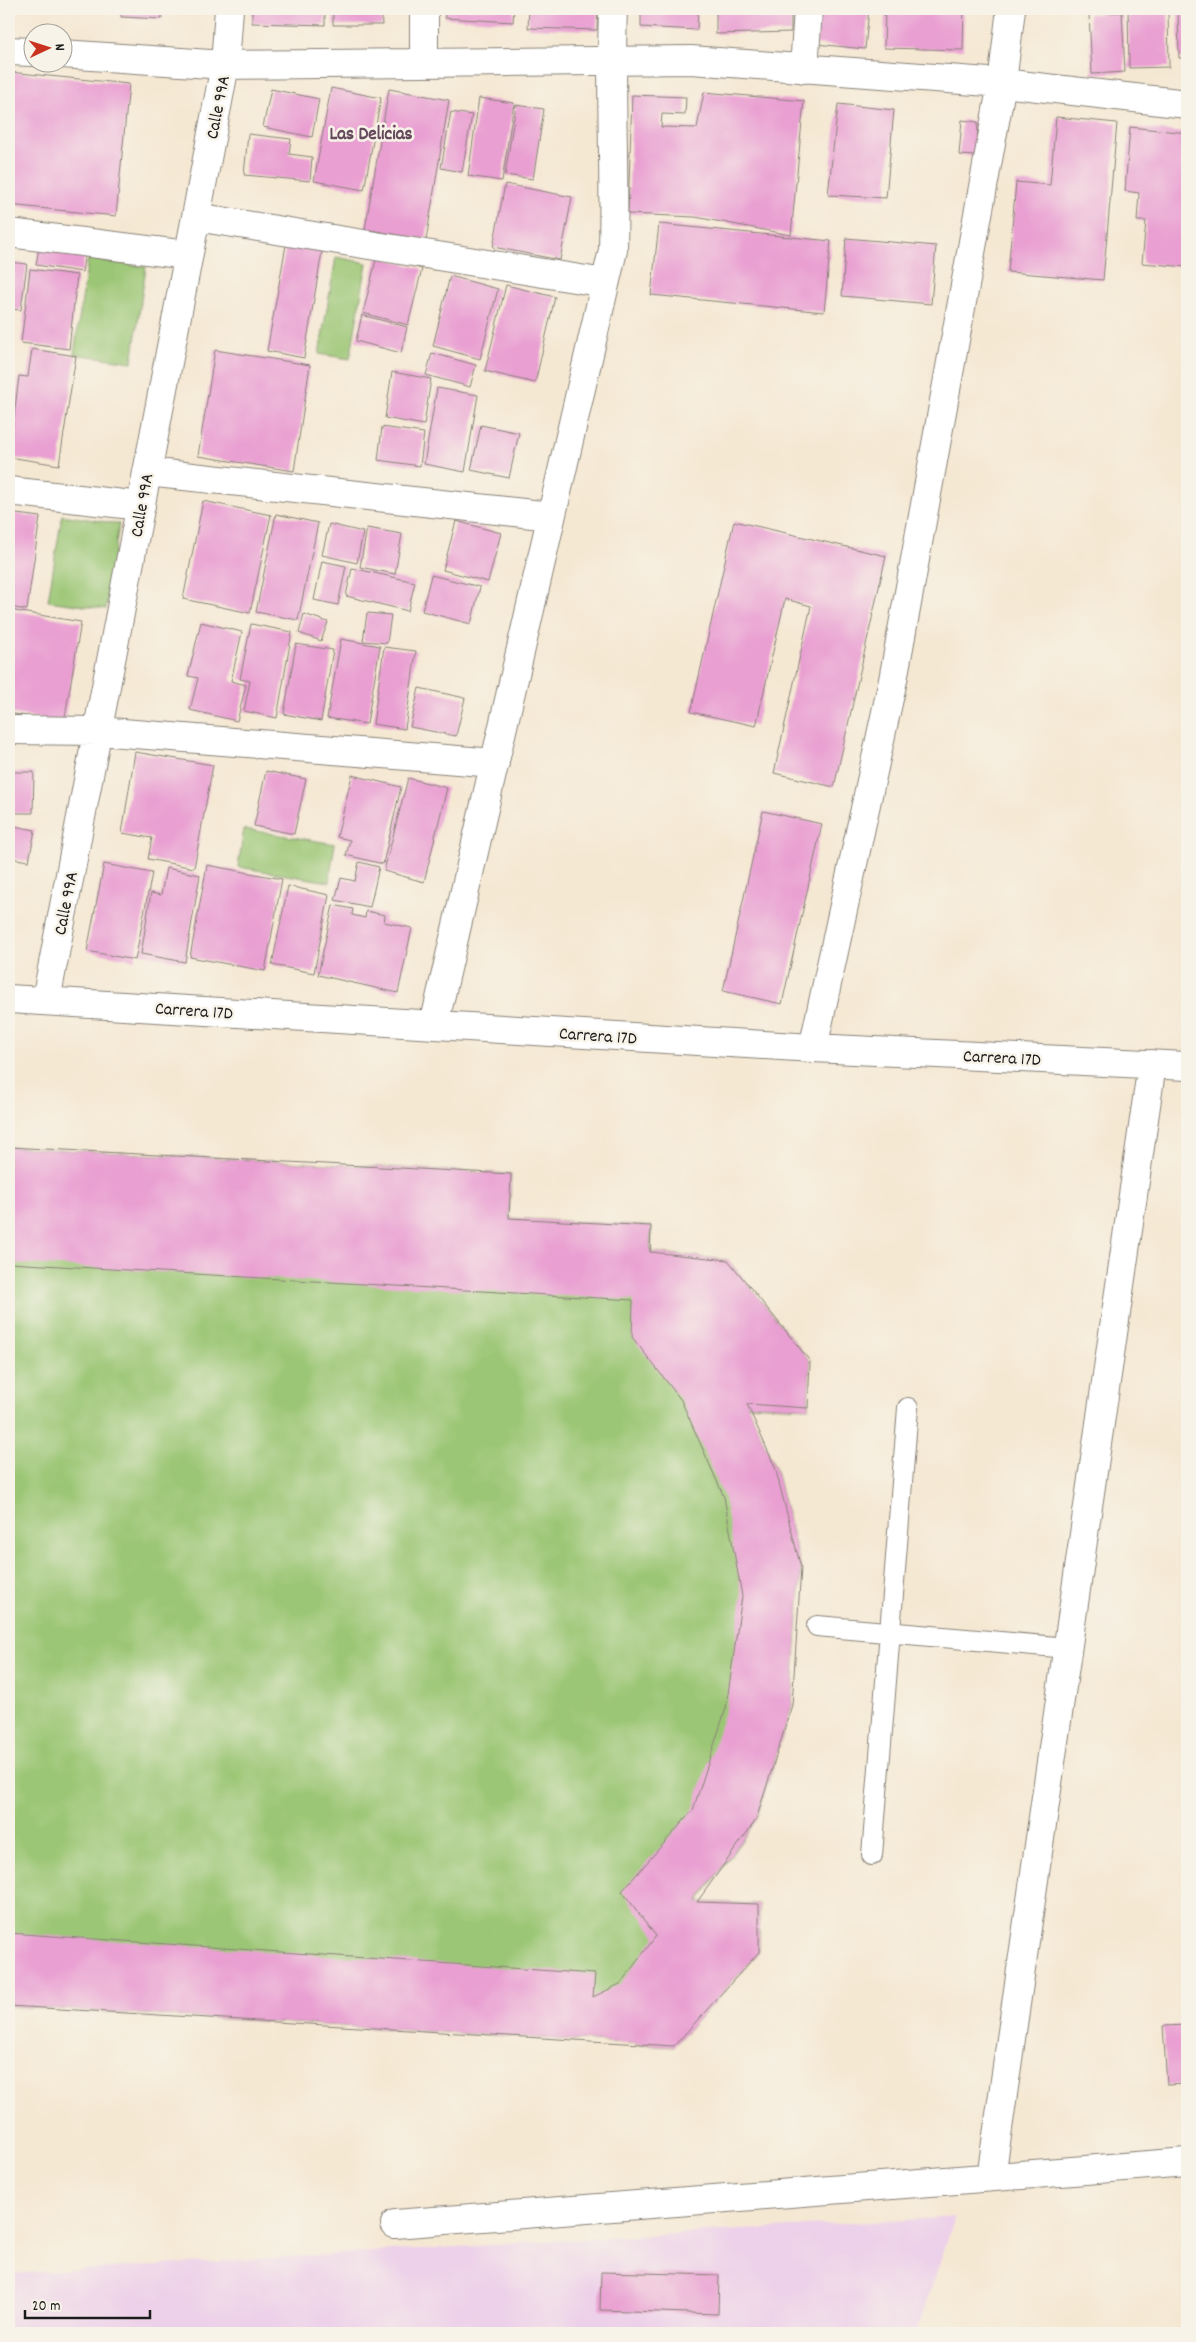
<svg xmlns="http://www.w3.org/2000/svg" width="1196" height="2342" viewBox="0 0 1196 2342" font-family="Dekko,sans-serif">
<rect width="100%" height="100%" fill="#f7f3e8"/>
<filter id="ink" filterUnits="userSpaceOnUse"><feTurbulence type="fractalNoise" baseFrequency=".02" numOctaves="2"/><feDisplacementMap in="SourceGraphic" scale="10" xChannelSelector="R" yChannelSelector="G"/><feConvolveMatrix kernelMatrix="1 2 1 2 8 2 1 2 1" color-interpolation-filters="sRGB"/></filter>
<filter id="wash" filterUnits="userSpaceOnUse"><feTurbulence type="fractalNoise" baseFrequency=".0096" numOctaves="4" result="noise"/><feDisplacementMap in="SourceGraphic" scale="20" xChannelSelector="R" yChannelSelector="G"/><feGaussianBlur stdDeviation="1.12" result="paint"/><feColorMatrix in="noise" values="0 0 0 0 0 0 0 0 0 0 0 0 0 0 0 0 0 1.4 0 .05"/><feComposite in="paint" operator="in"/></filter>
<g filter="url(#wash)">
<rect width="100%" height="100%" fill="#f5e8d3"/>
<!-- built -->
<path fill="#edd0e9" d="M955 2217 916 2333H9V2274Z"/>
<!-- green -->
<path fill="#9bc674" stroke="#5c7148" d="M336 257 367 263 350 359 319 354Z
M88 259 146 267 132 362 74 354Z
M62 515 119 524 106 609 48 601Z
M244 829 335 844 329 882 238 867Z
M9 1147 511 1174 509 1218 651 1226V1252L728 1260 810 1361 808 1408 747 1405 775 1467 801 1568 792 1705 756 1820 698 1902 759 1904V1952L674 2046 9 2006Z"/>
<g id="blocks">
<!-- building -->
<path fill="#e99fd2" d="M121 9H162V19L121 17Z
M252 9H325V25L252 23Z
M333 9H381L382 25H333Z
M445 9H514L513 22 445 18Z
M529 9H598L597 30 528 28Z
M641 9H698L697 30 641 27Z
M716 9H791V32L716 34Z
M819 9H869L865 49 816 44Z
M885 9H964L963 50 884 48Z
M1128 9H1168L1169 67 1129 68Z
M1178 9H1187V58H1179Z
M1122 12 1125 72 1092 74 1089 14Z
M9 72 129 84 116 216 9 205Z
M331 88 381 98 364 190 314 181Z
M271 89 319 99 312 137 263 127Z
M389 89 449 100 426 240 365 229Z
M704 92 804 101 791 235 695 217 628 214 632 95 686 97 685 115 662 114 661 127 697 128Z
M479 98 514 103 502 181 468 176Z
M838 104 894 110 886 198 828 195Z
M516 105 544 109 533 179 505 175Z
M451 112 472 115 462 172 441 168Z
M1056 117 1117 123 1103 280 1008 272 1016 182 1050 185Z
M962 120 978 122 977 156 959 155Z
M1130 127 1187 133V267L1142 263 1146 221H1137L1139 193 1125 191Z
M248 134 291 139 289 154 312 157 310 181 244 175Z
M505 184 572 197 560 260 493 247Z
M659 224 831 241 824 312 651 295Z
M846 238 936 246 931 304 842 296Z
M286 245 322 252 304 358 267 351Z
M39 247 85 253 82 272 36 265Z
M377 256 422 269 408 325 363 313Z
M9 262 27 264 21 310 9 309Z
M30 269 77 275 69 349 21 343Z
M450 276 498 289 480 359 433 346Z
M506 285 555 297 535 383 485 371Z
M362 315 407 327 401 353 356 341Z
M32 349 76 356 59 465 9 457 19 376 28 377Z
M215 350 310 365 294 471 198 456Z
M432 353 476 365 470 387 426 375Z
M392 372 431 379 424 425 385 418Z
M437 388 478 395 465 472 424 464Z
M481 425 519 433 509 478 471 470Z
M382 427 424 433 420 466 378 460Z
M203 501 271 515 250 613 183 599Z
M9 513 40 517 27 610 9 607Z
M276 514 318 523 298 620 256 612Z
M456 521 501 533 488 582 443 570Z
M734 521 886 556 834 787 774 773 811 606 785 599 756 726 691 712Z
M329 524 363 532 357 563 322 555Z
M367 528 402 534 395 574 360 567Z
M322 561 346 566 338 605 314 600Z
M352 568 415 582 408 611 346 596Z
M431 575 480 587 471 624 422 611Z
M9 610 81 622 64 723 9 713Z
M367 613 391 615 387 643 363 641Z
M304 614 328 622 321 641 299 633Z
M201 622 242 632 231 681 246 685 237 721 190 710 198 678 188 676Z
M251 624 292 632 277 718 244 711 250 681 240 679Z
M341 639 380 646 367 724 327 718Z
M296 644 333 650 321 721 284 714Z
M384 647 416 651 405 729 373 724Z
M419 688 465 698 456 736 410 727Z
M135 752 213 765 194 868 148 859 152 838 122 833Z
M266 771 306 779 294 834 254 826Z
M9 772H34L33 813H9Z
M352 775 401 787 383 864 346 855 350 840 337 837Z
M408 778 447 788 424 882 384 871Z
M763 811 822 824 782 1004 723 991Z
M9 825 35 830 29 861 9 858Z
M359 862 379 867 370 907 335 900 341 878 355 881Z
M104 864 152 873 135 960 87 951Z
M207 865 282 879 265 971 190 957Z
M166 868 200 875 185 962 141 954 151 893 161 895Z
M288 886 329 895 314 973 272 965Z
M333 905 353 909 352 915 365 918 366 911 385 915 384 922 412 928 398 993 318 975Z
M9 1147 511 1174 509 1218 651 1226 650 1252 728 1260 810 1361 808 1408 747 1404 775 1467 801 1568 792 1705 756 1820 697 1902 759 1904V1952L674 2046 9 2006V1933L595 1974 593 1997 620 1984 656 1936 622 1891 693 1810 726 1708 742 1596 724 1497 681 1400 632 1337 633 1300 9 1263Z
M1187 2025V2084L1167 2085 1163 2026Z
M601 2272 719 2275 718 2314 600 2310Z"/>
</g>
</g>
<g filter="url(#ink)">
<use href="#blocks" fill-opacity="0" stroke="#888278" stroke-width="1"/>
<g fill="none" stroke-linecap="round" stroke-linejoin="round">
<!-- service casing -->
<g stroke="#888278" stroke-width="22">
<path id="service" d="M817 1626 1068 1648
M872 1855 908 1408"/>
</g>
<!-- minor casing -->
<g stroke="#888278" stroke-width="30">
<path id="minor" d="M9 51 32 52
M62 54 225 65 691 60 1002 83 1187 104
M424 63V9
M804 69 808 9
M196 217 605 283
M9 233 188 255
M147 472 551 516
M9 491 141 506
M9 730 98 731 495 763
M9 999 813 1048 1187 1066
M46 1000 225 65 229 9
M434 1025 613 250C615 170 610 89 613 9
M813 1048 893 680 1002 83 1011 9
M991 2177 1152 1064
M395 2224 1187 2162"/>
</g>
<!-- service -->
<use href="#service" stroke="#fff" stroke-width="20"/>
<!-- minor -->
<use href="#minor" stroke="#fff" stroke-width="28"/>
</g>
</g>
<g text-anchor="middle" stroke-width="5" stroke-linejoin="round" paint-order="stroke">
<!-- street labels -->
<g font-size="18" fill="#1c1c1c" stroke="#f7f3e8">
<text transform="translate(217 107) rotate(-79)" y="6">Calle 99A</text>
<text transform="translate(141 505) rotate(-80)" y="6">Calle 99A</text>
<text transform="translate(65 903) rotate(-79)" y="6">Calle 99A</text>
<text transform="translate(194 1010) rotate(4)" y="6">Carrera 17D</text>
<text transform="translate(598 1035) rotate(4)" y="6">Carrera 17D</text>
<text transform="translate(1002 1057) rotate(3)" y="6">Carrera 17D</text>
</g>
<!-- neighbourhood labels -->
<g font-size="19" font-weight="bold" fill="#644a5c" stroke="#f7f3e8">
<text x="371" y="139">Las Delicias</text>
</g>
</g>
<!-- margin -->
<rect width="1196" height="2342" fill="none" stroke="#f7f3e8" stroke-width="30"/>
<!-- north arrow -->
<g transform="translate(48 48) rotate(86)"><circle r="24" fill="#f7f3e8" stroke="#9f9d96"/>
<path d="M0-4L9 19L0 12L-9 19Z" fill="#c8321e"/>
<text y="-8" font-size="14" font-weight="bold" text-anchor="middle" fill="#1c1c1c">N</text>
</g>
<!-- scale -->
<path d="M25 2310v8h125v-8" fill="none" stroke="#1c1c1c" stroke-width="2.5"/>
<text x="32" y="2310" font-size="15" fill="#1c1c1c" stroke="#f7f3e8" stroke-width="4" paint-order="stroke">20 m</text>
</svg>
